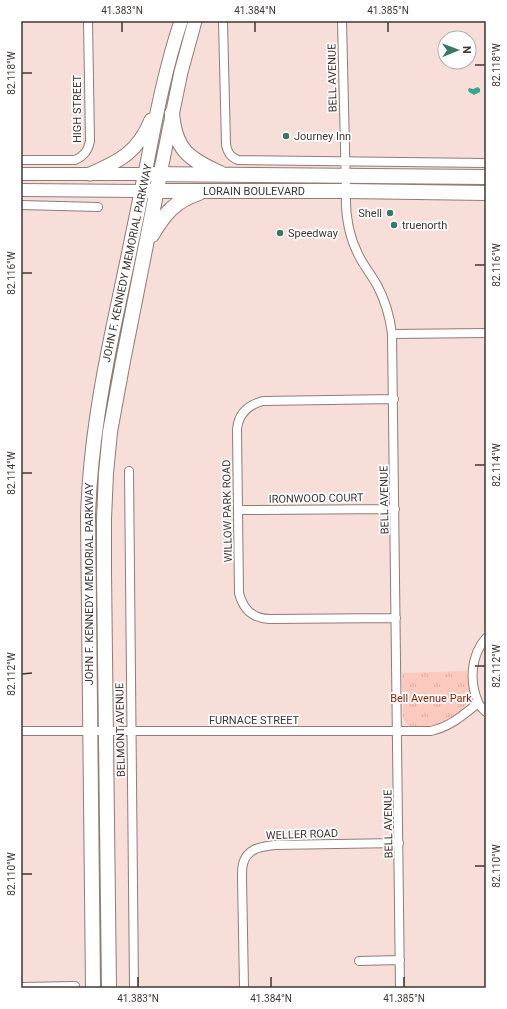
<svg xmlns="http://www.w3.org/2000/svg" width="507" height="1009" viewBox="0 0 507 1009" font-family="Roboto,sans-serif">
<defs>
<pattern id="park-tufts" width="24" height="20" patternUnits="userSpaceOnUse"><rect width="24" height="20" fill="#fcc9be"/><path d="M3 7l-1-3M5 7V3M7 7l1-3M15 17l-1-3M17 17v-4M19 17l1-3" fill="none" stroke="#d9ada4"/></pattern>
<pattern id="water-waves" width="16" height="10" patternUnits="userSpaceOnUse"><rect width="16" height="10" fill="#39a78b"/><path d="M0 5q4-4 8 0t8 0" fill="none" stroke="#318972"/></pattern>
</defs>
<rect width="100%" height="100%" fill="#f7ded9"/>
<!-- park -->
<path fill="url(#park-tufts)" d="M467 671C467 681 472 693 468 702 464 711 448 721 438 724 432 726 426 726 420 726 417 726 413 727 411 726 406 725 405 721 403 717L402 673Z"/>
<!-- water -->
<path fill="url(#water-waves)" d="M478 87 480 89V92L474 95 469 92 468 90 469 88 473 89Z"/>
<g fill="none" stroke-linecap="round" stroke-linejoin="round">
<!-- minor casing -->
<g stroke="#917c77" stroke-width="10">
<path id="minor" d="M342 21 346 191C345 213 348 234 358 254 363 265 371 274 377 285 385 300 390 317 392 334L400 988
M223 22 226 144C227 152 230 157 238 160L486 163
M21 160H75C84 156 88 151 90 141L88 21
M21 205 98 207
M392 334 486 333
M394 399 263 401C248 405 238 414 237 430L239 593C243 609 252 618 269 619L396 618
M129 471 134 988
M238 510 395 509
M486 638C471 655 469 681 478 702 479 706 483 709 486 712
M21 731H431C451 726 462 716 478 703
M359 961 400 960
M21 987 75 986
M244 988 242 877C242 873 242 868 243 864 247 848 261 847 274 845L399 843"/>
</g>
<!-- secondary casing -->
<g stroke="#917c77" stroke-width="14">
<path id="secondary" d="M21 174H145
M21 190 141 191"/>
</g>
<!-- primary casing -->
<g stroke="#917c77" stroke-width="15">
<path id="primary" d="M90 174C120 161 138 152 151 120
M145 174C155 122 164 72 181 21
M160 174 181 72 195 21"/>
</g>
<!-- trunk casing -->
<g stroke="#917c77" stroke-width="16">
<path id="trunk" d="M172 113C175 150 189 159 220 173
M148 191H346L486 193
M152 235C164 214 175 201 199 193
M93 988 88 516C90 448 102 381 116 315 126 268 136 221 145 174L486 177
M109 988 104 572V519L106 473 110 432 123 361 160 174"/>
</g>
<!-- minor -->
<use href="#minor" stroke="#fff" stroke-width="8"/>
<!-- secondary -->
<use href="#secondary" stroke="#fff" stroke-width="12"/>
<!-- primary -->
<use href="#primary" stroke="#fff" stroke-width="13"/>
<!-- trunk -->
<use href="#trunk" stroke="#fff" stroke-width="14"/>
</g>
<!-- ticks -->
<path fill="none" stroke="#3f3634" stroke-width="1.5" d="M122 22V32M255 22V32M388 22V32M475 65H485M22 73H32M475 265H485M22 273H32M475 465H485M22 473H32M475 666H485M22 674 32 673M475 866H485M22 874H32M138 977V987M271 977V987M404 977V987"/>
<!-- markers -->
<g fill="#397866" stroke="#fff" stroke-width="1.5">
<circle cx="286" cy="136" r="4"/>
<circle cx="390" cy="213" r="4"/>
<circle cx="394" cy="225" r="4"/>
<circle cx="280" cy="233" r="4"/>
</g>
<g text-anchor="middle" stroke-width="3.5" stroke-linejoin="round" paint-order="stroke">
<!-- street labels -->
<g font-size="11" fill="#3f3634" stroke="#fff">
<text transform="translate(332 78) rotate(-91)" y="4">BELL AVENUE</text>
<text transform="translate(77 109) rotate(-90)" y="4">HIGH STREET</text>
<text x="254" y="195">LORAIN BOULEVARD</text>
<text transform="translate(127 263) rotate(-78)" y="4">JOHN F. KENNEDY MEMORIAL PARKWAY</text>
<text transform="translate(316 498) rotate(-1)" y="4">IRONWOOD COURT</text>
<text transform="translate(384 500) rotate(-91)" y="4">BELL AVENUE</text>
<text transform="translate(227 511) rotate(-91)" y="4">WILLOW PARK ROAD</text>
<text transform="translate(89 584) rotate(-90)" y="4">JOHN F. KENNEDY MEMORIAL PARKWAY</text>
<text x="254" y="724">FURNACE STREET</text>
<text transform="translate(120 730) rotate(-91)" y="4">BELMONT AVENUE</text>
<text transform="translate(388 824) rotate(-91)" y="4">BELL AVENUE</text>
<text transform="translate(302 834) rotate(-2)" y="4">WELLER ROAD</text>
</g>
<!-- poi labels -->
<g font-size="11" fill="#3f3634" stroke="#fff" text-anchor="start">
<text x="294" y="140">Journey Inn</text>
<text x="382" y="217" text-anchor="end">Shell</text>
<text x="402" y="229">truenorth</text>
<text x="288" y="237">Speedway</text>
</g>
<!-- park labels -->
<g font-size="11" fill="#86210e" stroke="#fff">
<text x="431" y="702">Bell Avenue Park</text>
</g>
</g>
<!-- border -->
<rect width="507" height="1009" fill="none" stroke="#ffffff" stroke-width="44"/>
<!-- north arrow -->
<g transform="translate(457 50) rotate(89)"><circle r="19" fill="#ffffff" stroke="#b2afae"/>
<path d="M0-3L7 15L0 10L-7 15Z" fill="#397866"/>
<text y="-6" font-size="11" font-weight="bold" text-anchor="middle" fill="#3f3634">N</text>
</g>
<rect x="22" y="22" width="463" height="965" fill="none" stroke="#3f3634" stroke-width="1.5"/>
<g font-size="10" text-anchor="middle" fill="#3f3634">
<text x="122" y="14">41.383°N</text>
<text x="255" y="14">41.384°N</text>
<text x="388" y="14">41.385°N</text>
<text transform="translate(496 65) rotate(-90)" y="4">82.118°W</text>
<text transform="translate(11 73) rotate(-90)" y="4">82.118°W</text>
<text transform="translate(496 265) rotate(-90)" y="4">82.116°W</text>
<text transform="translate(11 273) rotate(-90)" y="4">82.116°W</text>
<text transform="translate(496 465) rotate(-90)" y="4">82.114°W</text>
<text transform="translate(11 473) rotate(-90)" y="4">82.114°W</text>
<text transform="translate(496 666) rotate(-90)" y="4">82.112°W</text>
<text transform="translate(11 674) rotate(-90)" y="4">82.112°W</text>
<text transform="translate(496 866) rotate(-90)" y="4">82.110°W</text>
<text transform="translate(11 874) rotate(-90)" y="4">82.110°W</text>
<text x="138" y="1002">41.383°N</text>
<text x="271" y="1002">41.384°N</text>
<text x="404" y="1002">41.385°N</text>
</g>
</svg>
